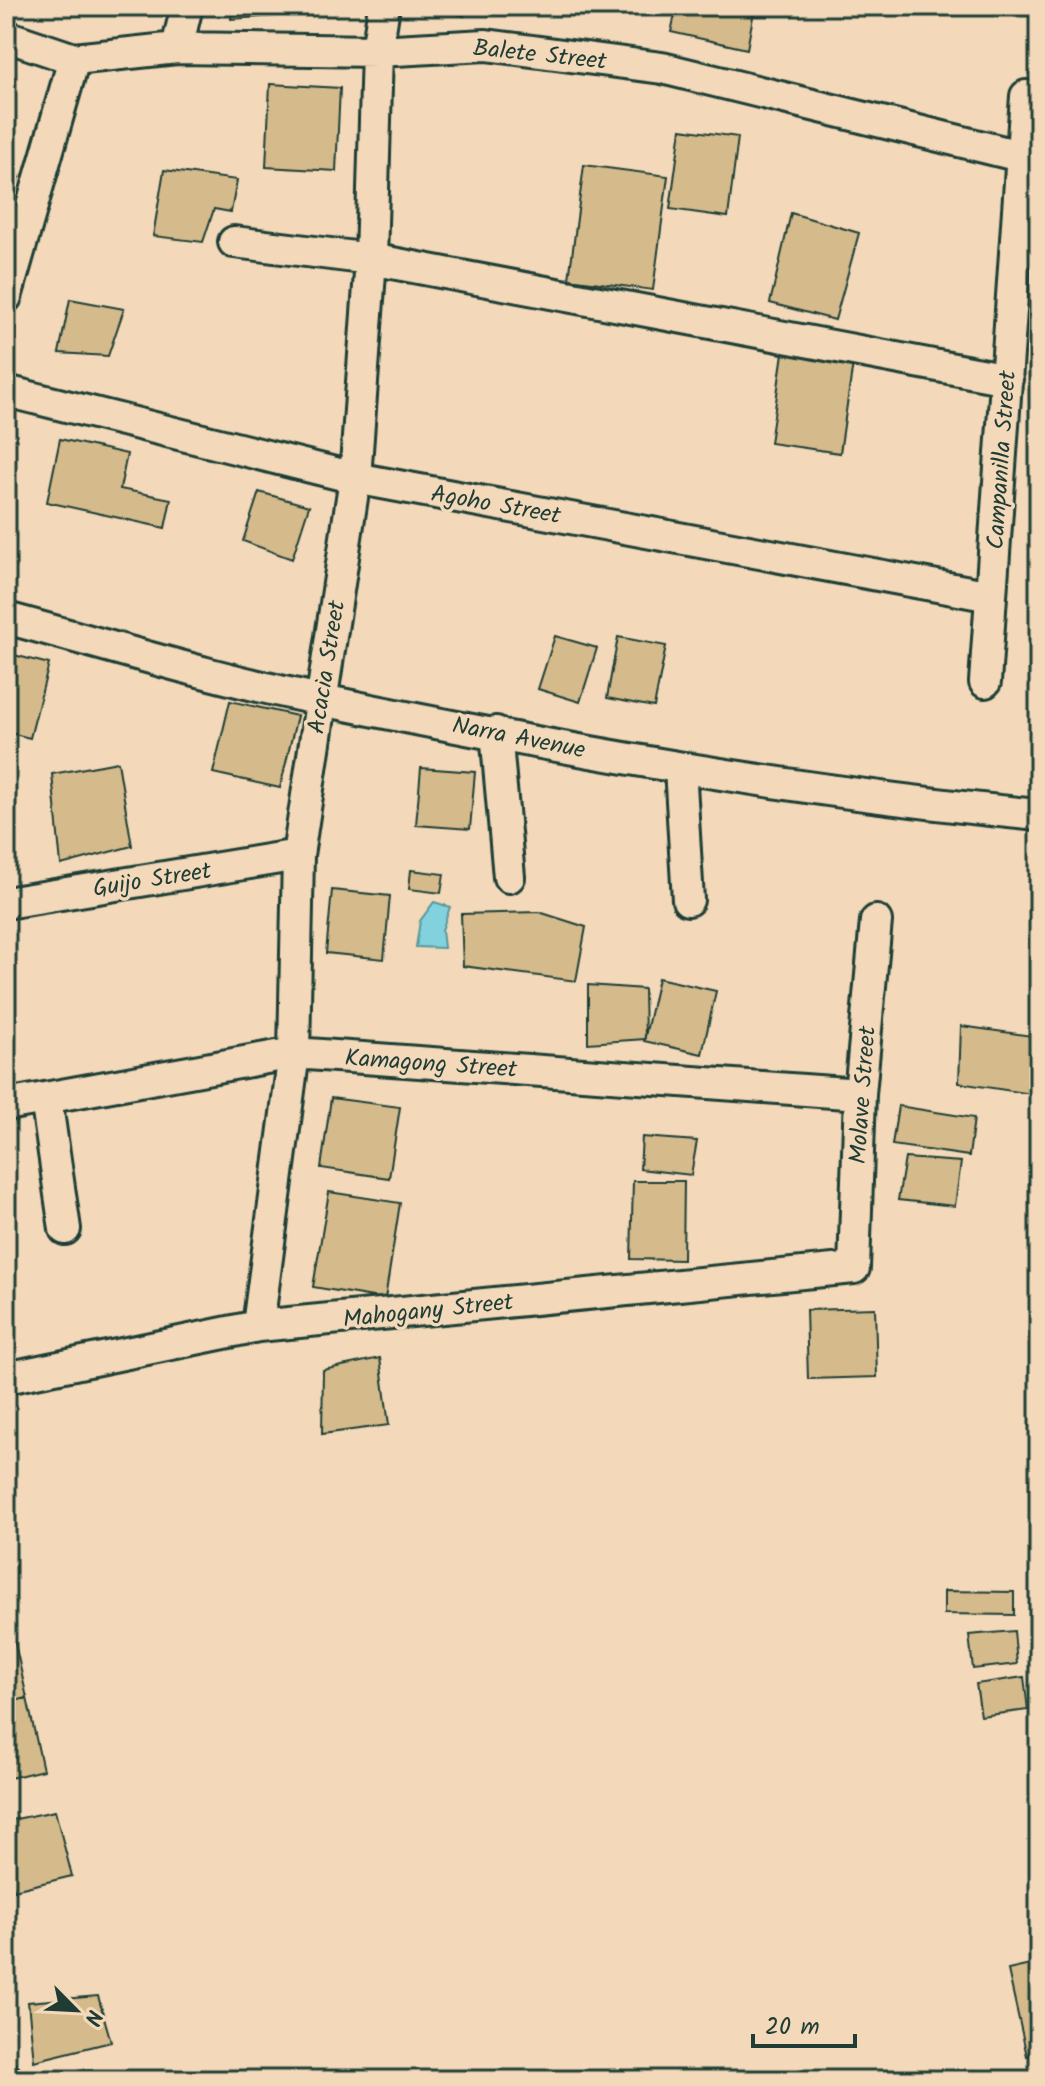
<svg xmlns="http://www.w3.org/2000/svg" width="1045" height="2086" viewBox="0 0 1045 2086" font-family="Kalam,sans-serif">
<rect width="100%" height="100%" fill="#f3d9ba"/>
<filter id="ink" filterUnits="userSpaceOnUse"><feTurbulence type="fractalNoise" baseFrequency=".0125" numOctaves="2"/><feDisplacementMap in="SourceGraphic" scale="16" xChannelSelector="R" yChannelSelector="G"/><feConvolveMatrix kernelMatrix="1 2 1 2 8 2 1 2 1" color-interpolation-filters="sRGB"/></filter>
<g filter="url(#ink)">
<!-- water -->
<path fill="#82d2de" stroke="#5a969a" stroke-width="2" d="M434 902 450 907 442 930 444 948 416 947 420 921Z"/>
<!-- building -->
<path fill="#d5bb8c" stroke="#1f3d34" stroke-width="2" d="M232 6H293L292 15 231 19Z
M429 6H467L464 16Z
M677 6H755L747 49 671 32Z
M270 84 340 88 336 171 266 167Z
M681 129 738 137 728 217 670 209Z
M584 165 668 176 653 290 569 279Z
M164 170 237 180 231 212 214 209 203 242 153 236Z
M6 173 19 176 6 222Z
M791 213 859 233 835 320 770 303Z
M70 299 124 309 108 356 59 353Z
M783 353 853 363 840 453 770 443Z
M60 439 127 454 120 489 171 499 165 528 47 502Z
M259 492 309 506 292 559 243 541Z
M555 636 597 648 580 702 538 689Z
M618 637 666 646 654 707 607 698Z
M6 653 49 664 30 738 6 732Z
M230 701 297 716 280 788 213 773Z
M118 762 132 846 61 865 52 774Z
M421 768 475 772 470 829 416 825Z
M411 870 444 874 441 893 409 889Z
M332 890 390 896 384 959 326 953Z
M539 912 586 927 576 981 463 966 461 914Z
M658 978 716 991 702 1054 644 1041Z
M588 985 644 989 645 1039 588 1043Z
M961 1026 1039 1037V1095L959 1083Z
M331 1098 400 1107 389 1178 321 1168Z
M898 1106 974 1118 969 1156 892 1145Z
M642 1137 697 1141 691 1175 640 1169Z
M905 1158 961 1162 955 1206 898 1200Z
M633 1181H684L683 1260 631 1259Z
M329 1192 400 1203 385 1299 313 1287Z
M875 1308 877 1377 808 1379 806 1310Z
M380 1358 389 1425 322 1434 323 1370Z
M944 1591 1014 1592V1615L944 1614Z
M6 1602 27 1698 6 1703Z
M1014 1631 1017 1664 973 1669 969 1635Z
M1024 1677 1028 1710 981 1716 976 1684Z
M27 1698 43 1770 6 1779V1703Z
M55 1811 72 1876 14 1890 6 1858V1821Z
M1039 1963V2053L1027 2056 1008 1970Z
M98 1996 111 2042 34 2061 28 2002Z"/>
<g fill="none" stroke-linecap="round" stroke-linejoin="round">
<!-- street casing -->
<g stroke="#1f3d34" stroke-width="36">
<path id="street" d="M6 36 74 59 177 48 377 51 486 45 662 68 1020 156
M177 48 187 6
M234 242 371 259 1007 379
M6 297 74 59
M6 391 355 478 991 596
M6 618C111 646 216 679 322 700 559 749 798 792 1039 815
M985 682 1026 96
M496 732 509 877
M680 768 688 900
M6 903 298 855
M46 1098 65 1229
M6 1105 294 1053 860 1094
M258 1326 294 1053 298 855 355 478 371 259 377 51 384 6
M6 1378 258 1326 854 1268 860 1094 876 921
M6 2078V2080"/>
</g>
<!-- street -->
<use href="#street" stroke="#f3d9ba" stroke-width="30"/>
</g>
</g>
<g text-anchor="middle" stroke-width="7" stroke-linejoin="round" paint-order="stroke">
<!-- street labels -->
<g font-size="24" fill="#1f3d34" stroke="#f3d9ba">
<text transform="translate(540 54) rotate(6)" y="8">Balete Street</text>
<text transform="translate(1001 460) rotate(-86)" y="8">Campanilla Street</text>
<text transform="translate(496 504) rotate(10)" y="8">Agoho Street</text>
<text transform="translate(326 667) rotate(-81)" y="8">Acacia Street</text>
<text transform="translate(519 737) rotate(11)" y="8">Narra Avenue</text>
<text transform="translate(152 879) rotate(-9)" y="8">Guijo Street</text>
<text transform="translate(431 1063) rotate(4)" y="8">Kamagong Street</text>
<text transform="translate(862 1095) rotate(-86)" y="8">Molave Street</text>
<text transform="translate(428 1310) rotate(-6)" y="8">Mahogany Street</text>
</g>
</g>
<!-- margin -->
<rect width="1045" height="2086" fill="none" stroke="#f3d9ba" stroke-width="32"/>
<rect x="16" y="16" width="1013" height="2054" fill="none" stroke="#1f3d34" stroke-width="3" filter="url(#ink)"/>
<!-- north arrow -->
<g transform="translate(76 2010) rotate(114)" stroke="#f3d9ba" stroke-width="6" paint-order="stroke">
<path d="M0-6L14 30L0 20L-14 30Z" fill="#1f3d34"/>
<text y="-12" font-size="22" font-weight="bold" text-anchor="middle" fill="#1f3d34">N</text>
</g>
<!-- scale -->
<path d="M753 2034v12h102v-12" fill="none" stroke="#1f3d34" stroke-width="4"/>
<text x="765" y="2034" font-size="24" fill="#1f3d34" stroke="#f3d9ba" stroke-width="6" paint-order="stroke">20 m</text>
</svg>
